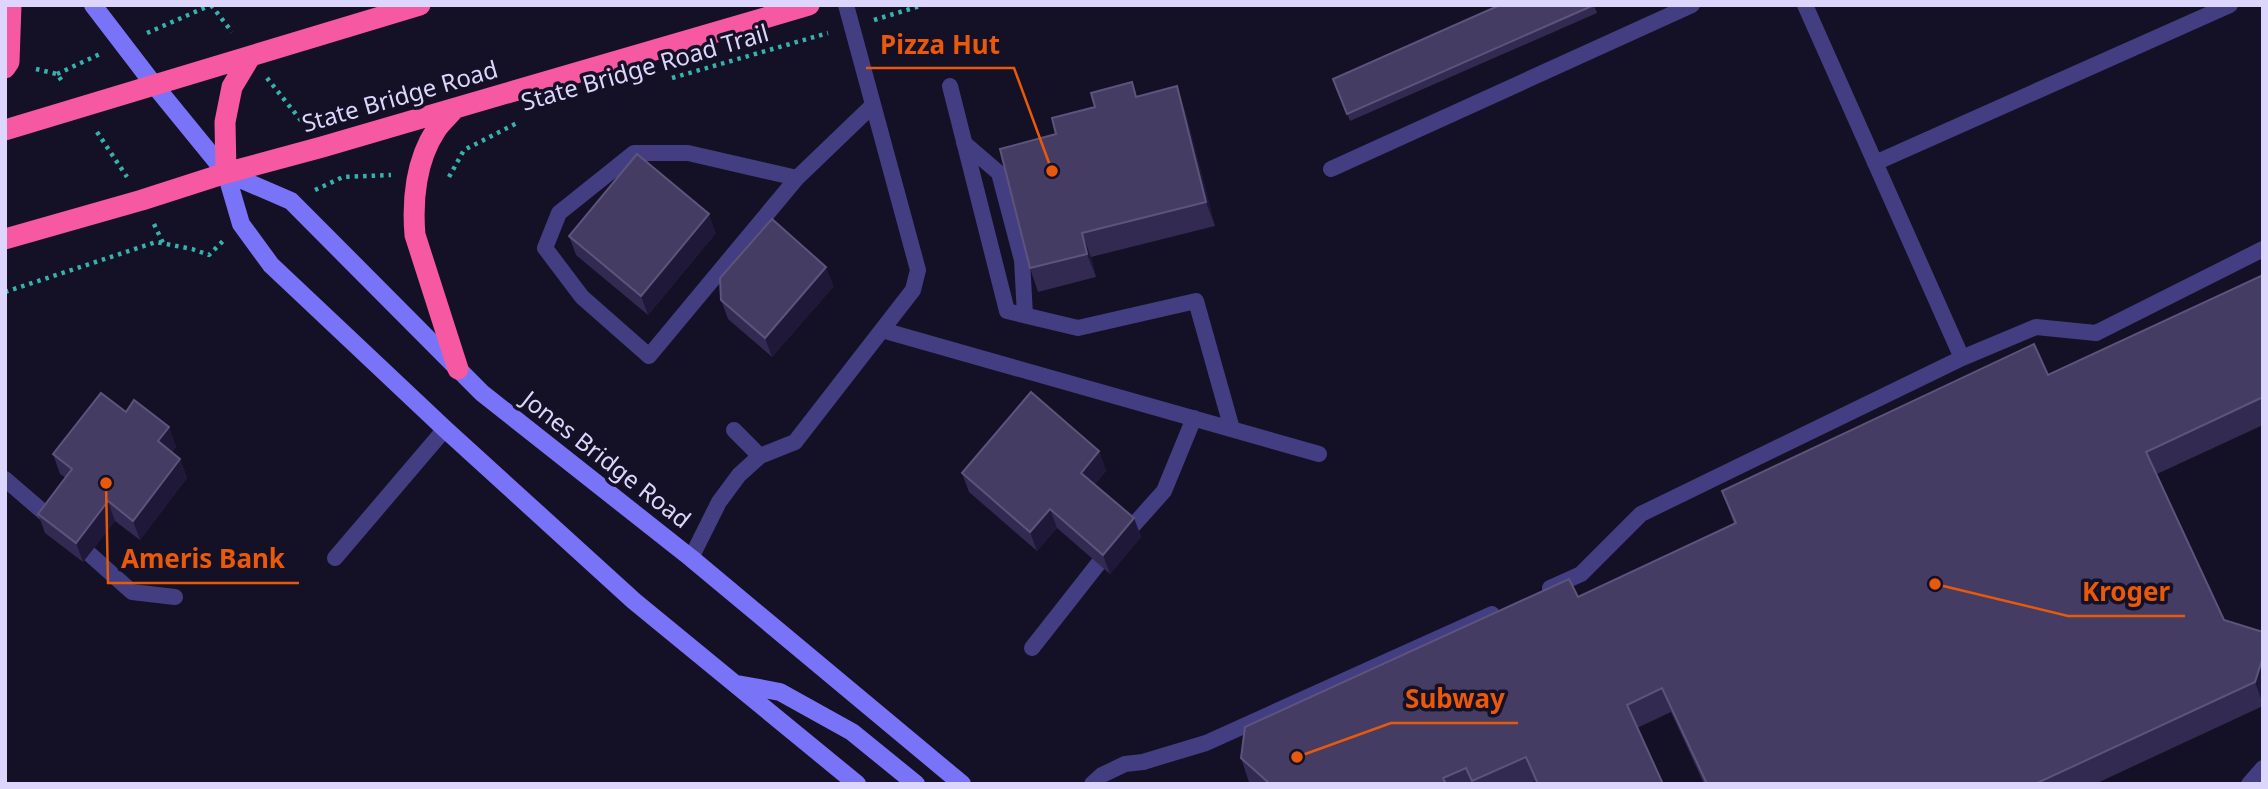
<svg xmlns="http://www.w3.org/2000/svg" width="2268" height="789" viewBox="0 0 2268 789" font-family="'Noto Sans',sans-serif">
<rect width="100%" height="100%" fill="#141025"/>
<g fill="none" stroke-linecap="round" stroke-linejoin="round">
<!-- path -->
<path stroke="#36b1ac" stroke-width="4.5" stroke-dasharray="3.5 5" stroke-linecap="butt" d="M211 5 232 32
M874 20 923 5
M147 33 211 5
M36 69 57 74 64 84
M57 74 100 54
M267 78 303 123
M672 78 828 33
M97 132 127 177
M449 177 464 150 519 122
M315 190 343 177 391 175
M154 224 163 243
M5 292 156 242 192 249 209 255 223 241"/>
<!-- lane -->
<path stroke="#423e81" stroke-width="16" d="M1805 5 1962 358
M950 86 1007 311 1078 328 1196 301 1232 429
M964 143 999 173 1022 260 1025 315
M1875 163 2230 5
M1331 169 1692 5
M797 178 649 356 582 297 545 248 559 213 634 153H688L797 178 873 105
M882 330 1319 454
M734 430 760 456
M5 479 56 523
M1131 528 1164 491 1194 418
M75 541 132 592 175 597
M335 558 445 429
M691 558 719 502 739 475 760 456 795 442 913 290 918 270 846 5
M1550 588 1581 574 1641 514 1962 358 2036 327 2096 333 2263 249
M1032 648 1098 564
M1092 784 1102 775 1125 764 1143 762 1206 743 1492 614
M2249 784 2263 768"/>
<!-- secondary -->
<path stroke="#7973f8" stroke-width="18" d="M93 5 155 86 226 173 241 224 271 265 445 429 634 601 857 784
M226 173 291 201 482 393 691 558 962 784
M737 684 780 692 852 732 916 784"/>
<!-- highway -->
<path stroke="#f658a1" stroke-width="21" d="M5 68 9 62 11 5
M454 109C449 116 441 122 436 130 416 160 412 200 415 235L458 369
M5 130 420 5
M226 173 225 122 232 87 250 57
M5 239 142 200 226 173 322 147 809 5"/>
</g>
<!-- wall -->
<path fill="#332a52" d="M1594 5 1597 13 1350 121 1333 79Z
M1138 96 1185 110 1215 226 1091 257 1096 277 1038 292 1030 268Z
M716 233 648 315 576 255 569 236Z
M2263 275V425L2157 474 2224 620 2263 632V706L2095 784H1704L1671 712 1637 728 1663 784H1536L1535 781 1528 784H1251L1249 782 1241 758 1578 597 1734 524 1722 491 2048 375Z
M834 286 772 357 728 319 721 300Z
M169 427 176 447 172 452 180 459 187 478 140 540 115 521 83 562 45 533 38 514 66 478 60 474 53 454Z
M1099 451 1106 471 1095 484 1134 518 1141 537 1110 574 1057 528 1037 551 969 492 962 473Z"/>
<!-- shaded-wall -->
<path fill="#1f1838" d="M1177 86 1185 110 1215 226 1206 202Z
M709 214 716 233 648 315 641 296Z
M1082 233 1091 257 1096 277 1087 254Z
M826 267 834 286 772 357 765 338Z
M169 427 176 447 165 460 158 441Z
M1099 451 1106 471 1088 492 1081 473Z
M180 459 187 478 140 540 133 521Z
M108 501 115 521 83 562 76 543Z
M1050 509 1057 528 1037 551 1030 532Z
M1134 518 1141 537 1110 574 1103 555Z
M2263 657V704L2255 682Z"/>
<!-- building -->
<path fill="#453c64" stroke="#5d547c" stroke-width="2" d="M1500 5H1594L1347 114 1333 79Z
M1132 82 1136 97 1177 86 1206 202 1082 233 1087 254 1030 268 1000 149 1056 134 1052 118 1095 107 1091 93Z
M637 154 709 214 641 296 569 236Z
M772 219 826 267 765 338 721 300 720 278Z
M2263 275V397L2146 452 2224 620 2263 632V657L2255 682 2035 784H1707L1662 688 1627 705 1663 784H1538L1526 757 1472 781 1466 768 1443 778 1446 784H1270L1241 758 1245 727 1569 579 1578 597 1736 523 1722 491 2034 344 2048 375Z
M1031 392 1099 451 1081 473 1134 518 1103 555 1050 509 1030 532 962 473Z
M101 393 126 412 134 400 169 427 158 441 180 459 133 521 108 501 76 543 38 514 72 469 53 454Z"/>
<g text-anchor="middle" stroke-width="7" stroke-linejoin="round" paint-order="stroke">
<!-- street labels -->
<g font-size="24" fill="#dcd6fd" stroke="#141025">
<text transform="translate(645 68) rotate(-16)" y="8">State Bridge Road Trail</text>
<text transform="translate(400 97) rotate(-16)" y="8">State Bridge Road</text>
<text transform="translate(606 460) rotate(38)" y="8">Jones Bridge Road</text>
</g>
</g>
<!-- callouts -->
<path fill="none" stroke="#e8590c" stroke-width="2.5" d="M1052 171L1014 68H866M106 483L108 583H299M1935 584L2068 616H2185M1297 757L1391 723H1518"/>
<g fill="#e8590c" stroke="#141025" stroke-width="2.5">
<circle cx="1052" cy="171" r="7"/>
<circle cx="106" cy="483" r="7"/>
<circle cx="1935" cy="584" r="7"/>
<circle cx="1297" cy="757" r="7"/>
</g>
<g font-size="26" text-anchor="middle" font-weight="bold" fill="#e8590c" stroke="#141025" stroke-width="7" stroke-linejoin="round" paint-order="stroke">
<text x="940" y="54">Pizza Hut</text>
<text x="203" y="568">Ameris Bank</text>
<text x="2126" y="601">Kroger</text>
<text x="1455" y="708">Subway</text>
</g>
<!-- border -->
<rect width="2268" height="789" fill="none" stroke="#dcd6fd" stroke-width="14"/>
</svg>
